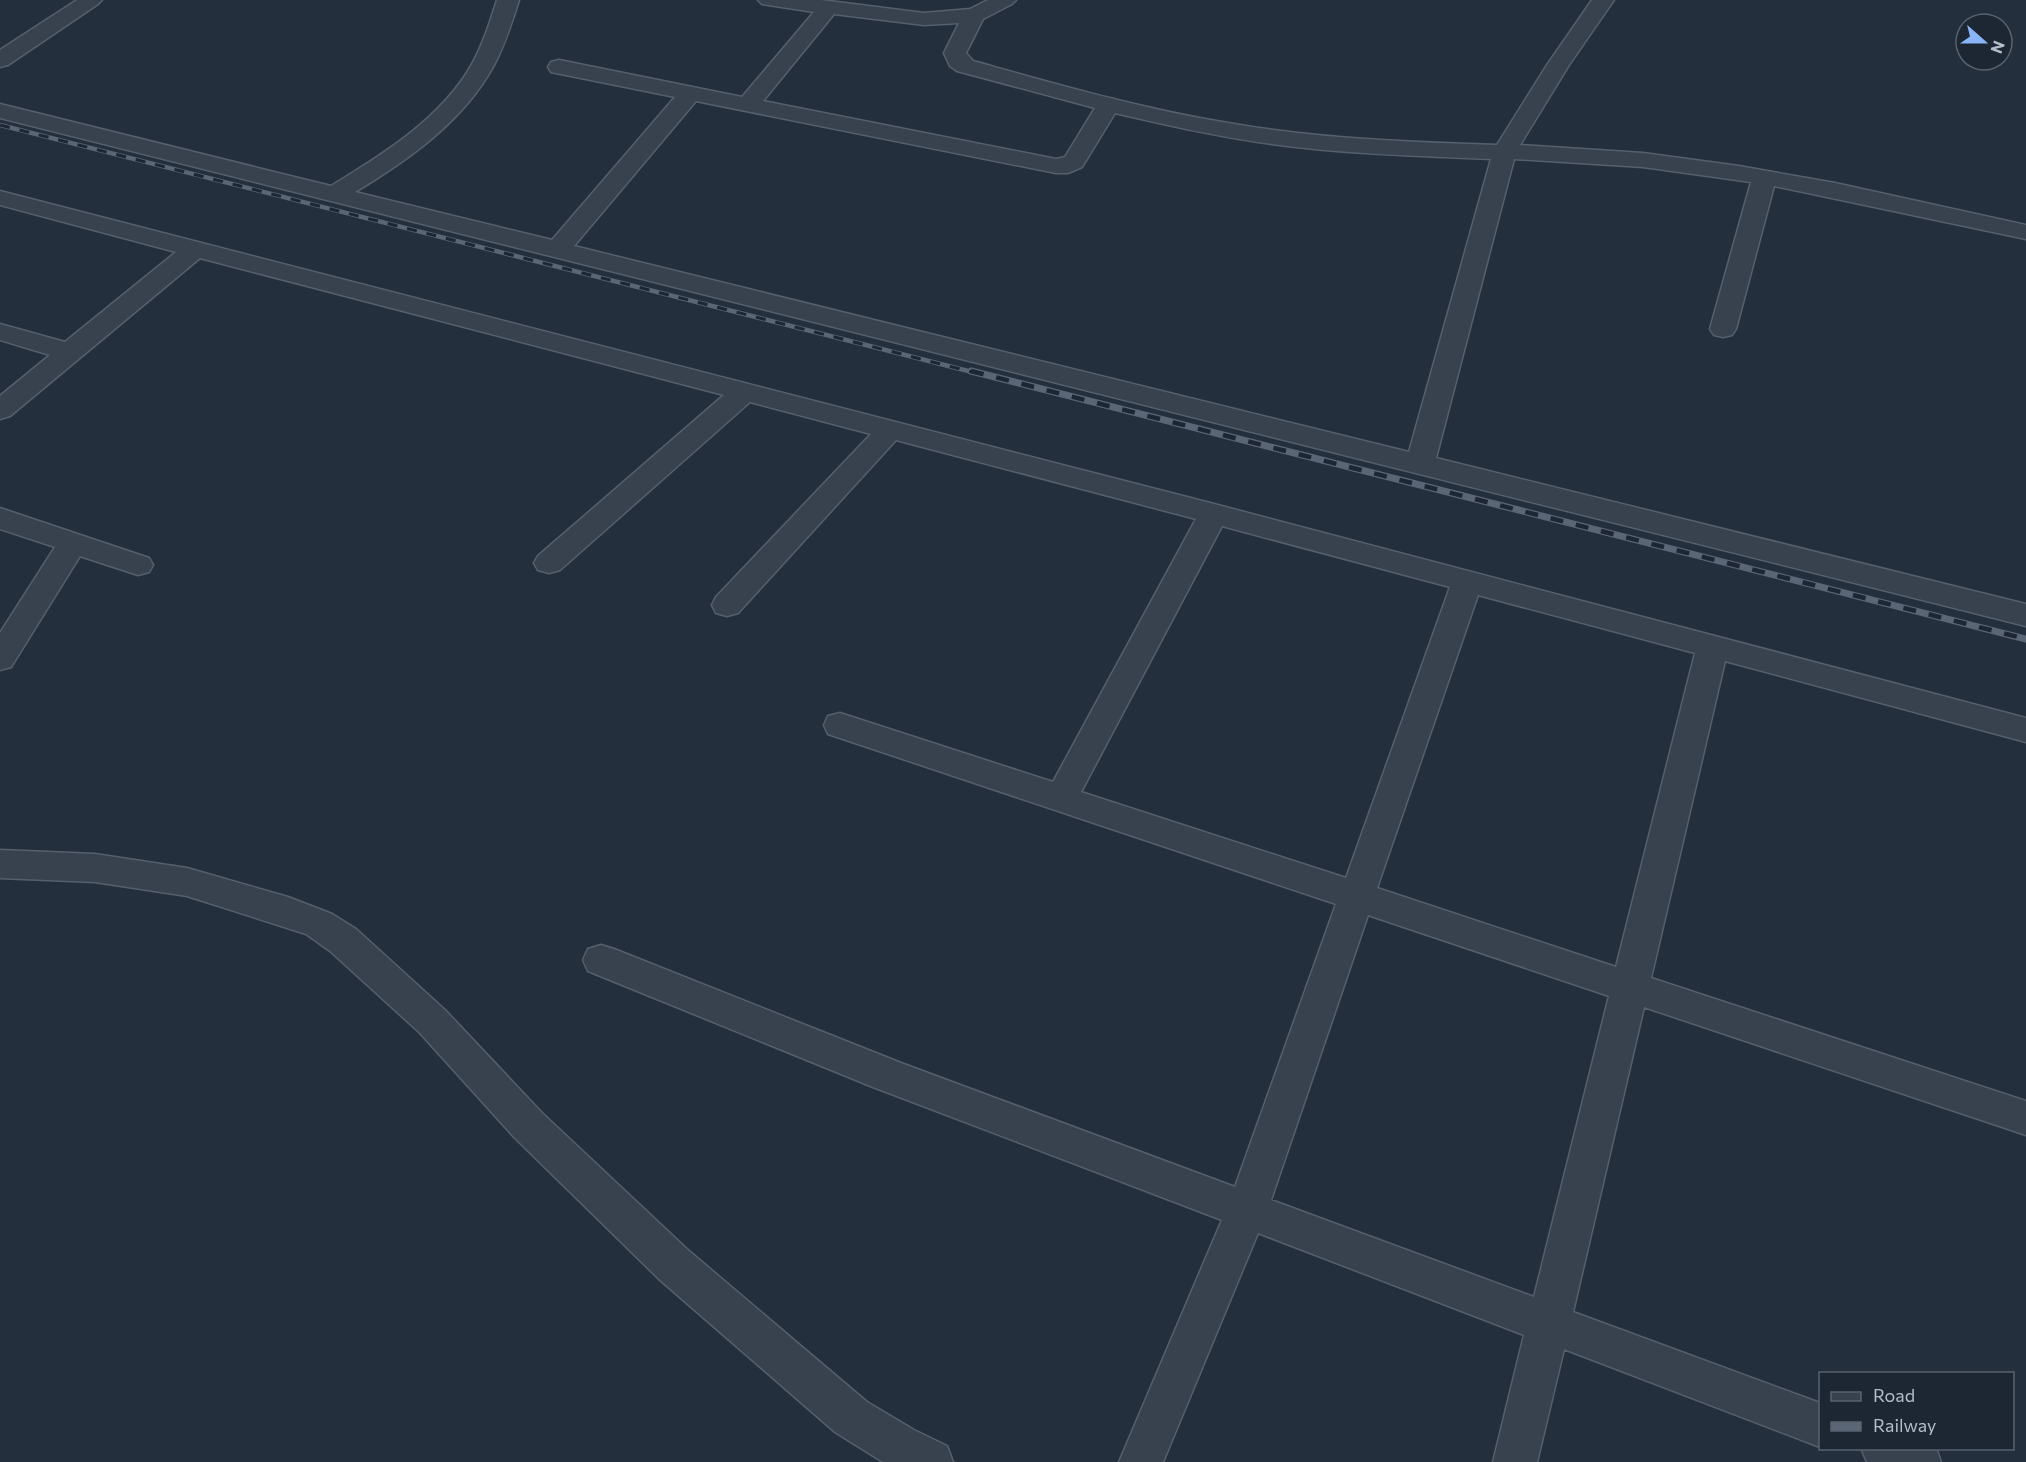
<svg xmlns="http://www.w3.org/2000/svg" width="2026" height="1462" viewBox="0 0 2026 1462" font-family="Commissioner,sans-serif">
<rect width="100%" height="100%" fill="#242f3e"/>
<g fill="none" stroke-linecap="round" stroke-linejoin="round">
<!-- minor casing -->
<g stroke="#565f6c" stroke-width="3">
<path id="minor" d="M77 0H102L98 4 8 65 0 67V50Z
M497 0H519C512 22 505 45 494 65 464 121 408 160 355 192L552 240 675 97 551 72 548 67 551 62 559 60 742 97 814 12 762 4 758 0H821L924 13 970 9 988 0H1016L1012 4 983 19 966 53 973 61C1059 85 1145 110 1234 124 1321 139 1409 142 1497 145L1547 65 1592 0H1614L1569 65 1520 145 1643 153 1739 166 1835 183 2026 225V239L1774 186 1736 329 1732 335 1723 337 1714 335 1710 329 1751 182 1643 167 1514 159 1436 458 2026 604V626L0 118V104L331 186C382 155 442 118 472 64 483 44 490 22 497 0ZM834 14 924 25 959 23 944 53 950 66 957 71 1095 108 1065 157 1056 159 763 101ZM696 101 1056 173H1068L1082 167 1115 113C1167 125 1219 137 1272 144 1344 154 1418 156 1491 159L1409 452 574 246Z
M0 191 1214 504 2026 718V742L1725 661 1651 978 2026 1101V1135L1644 1007 1573 1312 1820 1403V1447L1564 1349 1537 1462H1493L1524 1335 1258 1233 1163 1462H1119L1222 1220 873 1087 588 971 583 960 588 949 601 945 614 949 901 1063 1235 1187 1336 904 828 734 824 725 828 716 840 713 1053 782 1196 519 896 440 738 613 727 616 716 613 712 605 716 597 871 434 750 402 560 570 549 573 538 570 534 563 538 556 724 395 200 258 10 416 0 419V396L50 355 0 340V324L65 342 176 252 0 205ZM1222 526 1450 587 1346 878 1081 792ZM1478 595 1695 653 1616 967 1377 888ZM1368 915 1609 996 1534 1297 1271 1200Z
M0 508 149 558 153 565 149 572 138 575 80 556 11 667 0 670V633L55 547 0 529Z
M0 850 95 854 187 868 288 897 332 914 356 929 445 1010 542 1113 689 1251 867 1402 914 1430 947 1446 953 1462H883L835 1432 659 1279 514 1137 419 1032 330 951 306 934 187 896 95 882 0 878Z
M1861 1448H1936L1941 1462H1867Z"/>
</g>
<!-- minor -->
<use href="#minor" fill="#38414e" fill-rule="evenodd"/>
<!-- rail-far1 casing -->
<g stroke="#5a6575" stroke-width="4.5">
<path id="rail-far1" d="M0 125 976 373"/>
</g>
<!-- rail casing -->
<g stroke="#5a6575" stroke-width="7">
<path id="rail" d="M971 371 2026 639"/>
</g>
<!-- rail-far1 -->
<use href="#rail-far1" stroke="#1d2633" stroke-width="3" stroke-dasharray="10" stroke-linecap="butt"/>
<!-- rail -->
<use href="#rail" stroke="#1d2633" stroke-width="4.5" stroke-dasharray="13" stroke-linecap="butt"/>
</g>
<!-- legend -->
<rect x="1819" y="1372" width="195" height="78" fill="#1d2633" stroke="#59626f" stroke-width="1.5"/>
<rect x="1831" y="1392" width="30" height="9" fill="#38414e" stroke="#59626f" stroke-width="1.5"/>
<text x="1873" y="1402" font-size="18" fill="#b4bcc9">Road</text>
<rect x="1831" y="1422" width="30" height="9" fill="#5a6575" stroke="#59626f" stroke-width="1.5"/>
<text x="1873" y="1432" font-size="18" fill="#b4bcc9">Railway</text>
<!-- north arrow -->
<g transform="translate(1984 42) rotate(111)"><circle r="28" fill="#1d2633" stroke="#59626f" stroke-width="1.5"/>
<path d="M0-4.5L10 22L0 15L-10 22Z" fill="#8ab4f8"/>
<text y="-9" font-size="16" font-weight="bold" text-anchor="middle" fill="#b4bcc9">N</text>
</g>
</svg>
